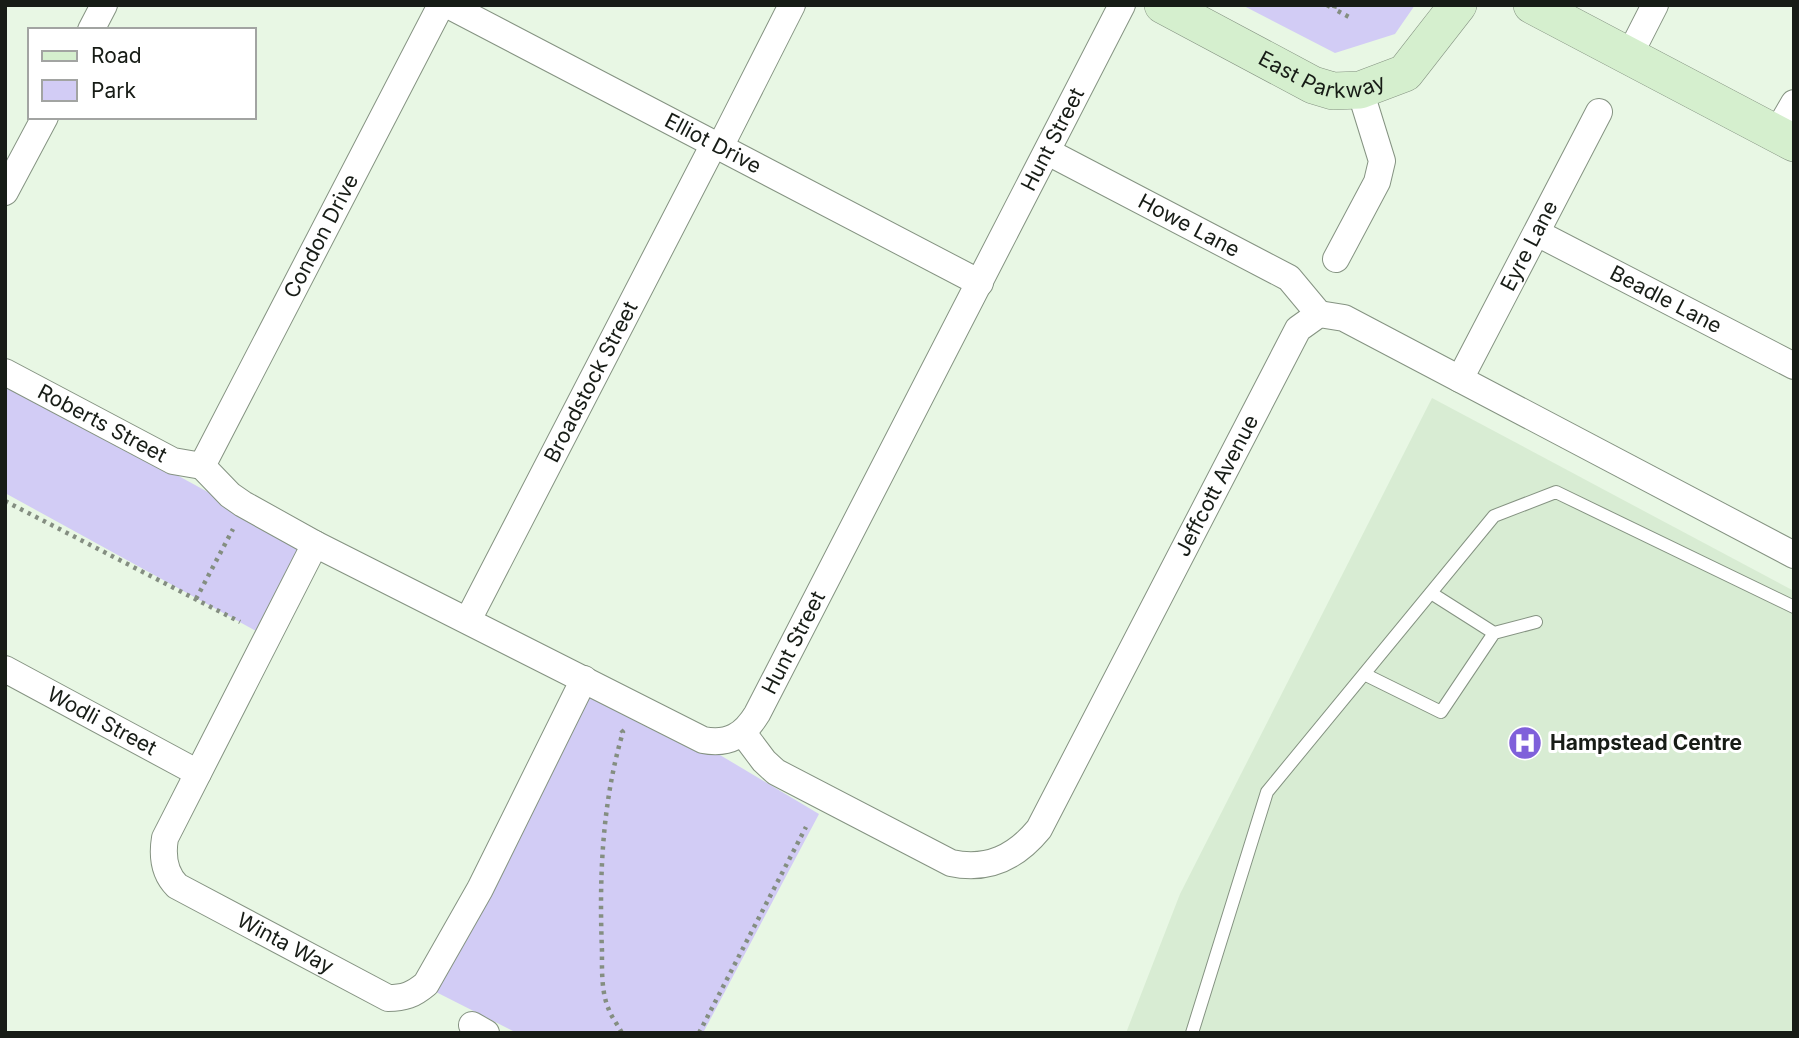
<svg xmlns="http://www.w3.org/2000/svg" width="1799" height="1038" viewBox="0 0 1799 1038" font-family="Inter,sans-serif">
<rect width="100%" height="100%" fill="#e8f7e4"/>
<!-- built -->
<path fill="#d8ecd3" d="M1432 398 1794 591V1033H1126L1180 894Z"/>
<!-- green -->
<path fill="#d2ccf5" d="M1242 5H1415L1395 34 1335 53Z
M5 381 312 549 267 637 5 493Z
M589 677 819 814 703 1033H517L432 990Z"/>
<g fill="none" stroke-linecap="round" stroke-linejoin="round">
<!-- lane casing -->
<g stroke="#859382" stroke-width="14">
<path id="lane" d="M1494 633 1536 622
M1364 674 1441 712 1494 633 1431 593
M1192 1033 1267 792 1494 516 1556 492 1794 607"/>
</g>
<!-- street casing -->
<g stroke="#859382" stroke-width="28">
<g id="street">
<path id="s1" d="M448 5 980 283"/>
<path d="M91 30 104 5"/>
<path d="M1629 56 1655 5"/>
<path d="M1776 134 1794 103"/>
<path d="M720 147 792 5"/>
<path id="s2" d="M1048 152 1289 278 1319 314"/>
<path d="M5 192 45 117"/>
<path id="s3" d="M1537 233 1794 366"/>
<path d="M1336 259 1377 182 1382 161 1360 90"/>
<path id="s4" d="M5 372 173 461 202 466"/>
<path id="s5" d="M1460 379 1599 112"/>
<path id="s6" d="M202 466 230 495 243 504 315 544 703 740C729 745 744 735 757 714L1122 5"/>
<path id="s7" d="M202 466 441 5"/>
<path id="s8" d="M315 544 165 838C162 856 164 873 177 886L388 998C404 998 413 995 426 984L480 889 584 679"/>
<path id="s9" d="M468 620 714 144"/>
<path id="s10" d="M5 669 198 773"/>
<path id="s11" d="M743 733 764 761 776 772 951 863C988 871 1016 857 1039 829L1298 329 1319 314 1344 318 1794 555"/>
<path d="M472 1025 486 1033"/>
</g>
</g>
<!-- secondary casing -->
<g stroke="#859382" stroke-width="38">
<g id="secondary">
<path id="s12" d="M1163 5 1313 85 1333 91 1360 90 1405 73 1458 5"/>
<path d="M1532 5 1794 143"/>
</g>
</g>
<!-- path -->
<path stroke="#848e81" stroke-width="4.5" stroke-dasharray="3.5 5" stroke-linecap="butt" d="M1327 5 1334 9
M1335 5 1334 9 1351 18
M5 501 240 622
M196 599 233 529
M621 730 623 732C602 802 599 878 602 951 602 969 601 992 609 1010 612 1018 618 1025 622 1033
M699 1033 806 827"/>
<!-- lane -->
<use href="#lane" stroke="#fff" stroke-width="12"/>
<!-- street -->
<use href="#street" stroke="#fff" stroke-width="26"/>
<!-- secondary -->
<use href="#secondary" stroke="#d5efce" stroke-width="37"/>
</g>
<!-- icons -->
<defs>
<g id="hospital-disc" transform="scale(1.75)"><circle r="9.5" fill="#7f60da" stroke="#fff"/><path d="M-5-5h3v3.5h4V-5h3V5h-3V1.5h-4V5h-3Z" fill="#fff"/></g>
</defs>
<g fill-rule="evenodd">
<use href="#hospital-disc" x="1525" y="743"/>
</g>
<g text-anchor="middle" stroke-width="6" stroke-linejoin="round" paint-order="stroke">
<!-- street labels -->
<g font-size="21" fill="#171c16" stroke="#fff">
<text dy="7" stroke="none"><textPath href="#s12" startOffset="177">East Parkway</textPath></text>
<text dy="7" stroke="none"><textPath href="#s6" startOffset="1284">Hunt Street</textPath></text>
<text dy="7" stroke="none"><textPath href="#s1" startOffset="299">Elliot Drive</textPath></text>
<text dy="7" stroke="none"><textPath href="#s2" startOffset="159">Howe Lane</textPath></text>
<text dy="7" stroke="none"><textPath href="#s7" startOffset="259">Condon Drive</textPath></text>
<text dy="7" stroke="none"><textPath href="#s5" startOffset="150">Eyre Lane</textPath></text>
<text dy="7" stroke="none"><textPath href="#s3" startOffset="145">Beadle Lane</textPath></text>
<text dy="7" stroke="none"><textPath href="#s9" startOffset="268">Broadstock Street</textPath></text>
<text dy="7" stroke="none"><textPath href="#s4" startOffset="110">Roberts Street</textPath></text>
<text dy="7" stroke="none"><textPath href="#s11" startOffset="735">Jeffcott Avenue</textPath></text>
<text dy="7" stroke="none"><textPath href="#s6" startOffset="718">Hunt Street</textPath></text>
<text dy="7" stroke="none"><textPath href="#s10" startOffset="110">Wodli Street</textPath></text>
<text dy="7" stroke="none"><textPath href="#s8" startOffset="504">Winta Way</textPath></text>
</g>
<!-- poi labels -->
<g font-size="21" font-weight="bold" fill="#171c16" stroke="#fff" text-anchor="start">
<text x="1550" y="750">Hampstead Centre</text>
</g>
</g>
<!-- border -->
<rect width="1799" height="1038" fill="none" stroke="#171c16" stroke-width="14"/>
<!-- legend -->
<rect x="28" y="28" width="228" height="91" fill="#ffffff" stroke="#a2a4a2" stroke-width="2"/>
<rect x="42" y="51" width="35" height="10" fill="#d5efce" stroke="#a2a4a2" stroke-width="2"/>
<text x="91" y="63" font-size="21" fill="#171c16">Road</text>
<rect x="42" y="80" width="35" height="21" fill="#d2ccf5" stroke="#a2a4a2" stroke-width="2"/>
<text x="91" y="98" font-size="21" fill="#171c16">Park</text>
</svg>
